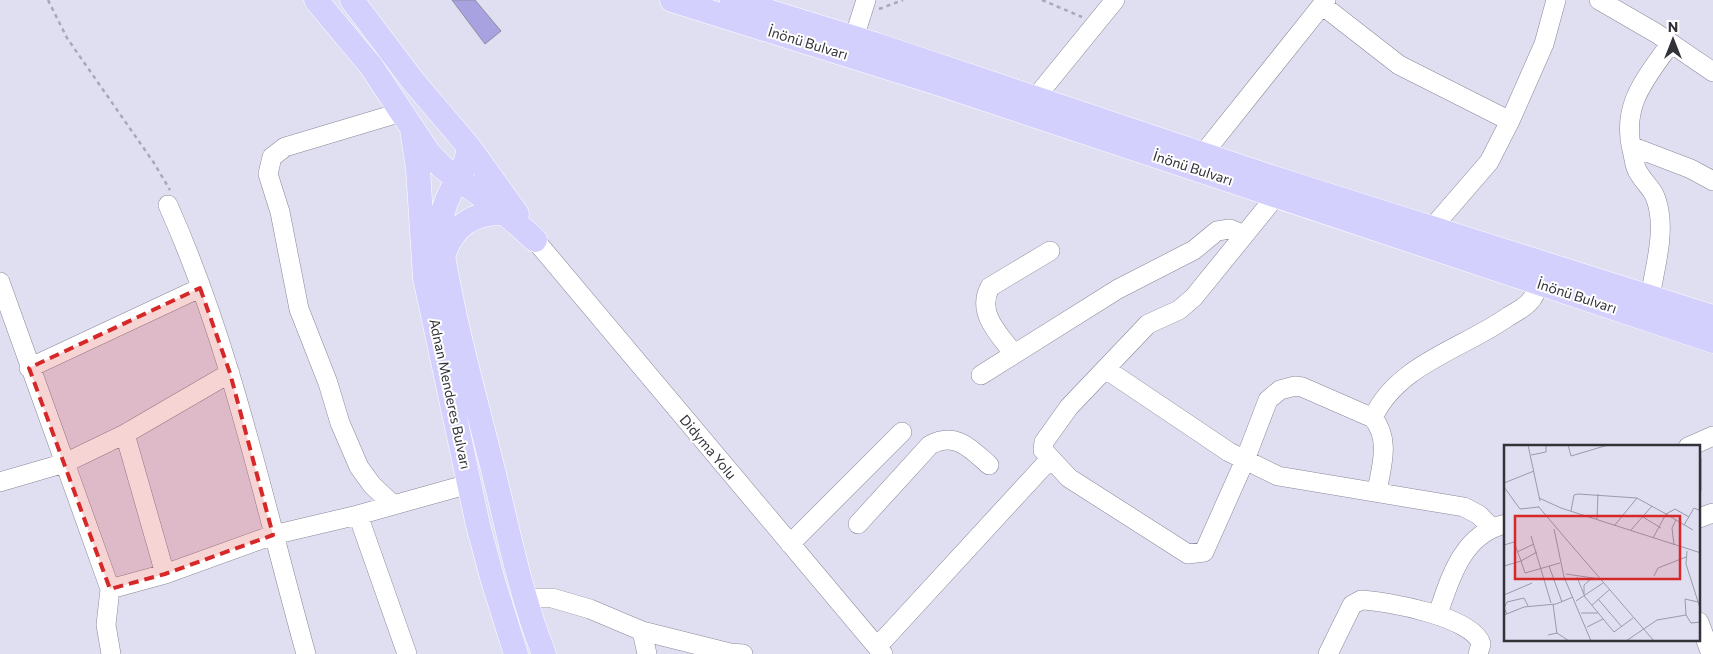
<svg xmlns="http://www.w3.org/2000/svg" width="1713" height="654" viewBox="0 0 1713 654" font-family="Commissioner,sans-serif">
<rect width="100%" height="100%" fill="#e0dff2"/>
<!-- building -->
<path fill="#a8a2e0" stroke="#8e8d9e" d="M452 0H475L501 31 485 44Z"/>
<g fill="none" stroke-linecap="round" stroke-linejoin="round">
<!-- minor casing -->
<g stroke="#888798" stroke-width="20">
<path id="minor" d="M1599 0 1656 33 1713 72
M1322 5 1399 65 1510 121
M854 38 866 0
M1036 97 1115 0
M1631 146 1691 169 1713 181
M1203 154 1326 0
M1276 196 1194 297 1179 310 1148 324 1069 407 1044 442 1043 450 1069 478 1188 554 1204 552 1245 460 1268 400 1280 390 1295 386 1302 387 1373 418C1391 440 1381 467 1377 492
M168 205C232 348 264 504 306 654
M1432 228 1489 162 1510 121 1544 44 1556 0
M535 240 883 654
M0 282 65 463 125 434 230 373
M1650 298C1654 271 1664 238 1659 211 1655 188 1648 189 1638 172 1634 166 1634 156 1632 150 1621 105 1646 78 1670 44
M1014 354C999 334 976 313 990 287L1050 251
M29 368 200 288
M1107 370 1229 452 1278 476 1464 507 1479 515 1492 528
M981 375 1118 289 1194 250 1217 231 1230 229 1244 235
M1373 418C1397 364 1465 348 1509 316 1516 312 1526 307 1531 300 1535 296 1537 289 1539 283
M125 434 165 574
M1688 447 1713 436
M0 482 65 463 110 589 165 574 273 535 358 515 469 484
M392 504 372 485 359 467 340 423 328 383 299 309 280 212 268 174 272 157 285 147 402 112
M358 515 407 654
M1699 518 1713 513
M858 524 930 445C956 431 971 449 989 465
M790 544 902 432
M110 589 106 625 111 654
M526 598H552L590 609 642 631 730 653 743 654
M1438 614C1450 578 1463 533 1506 524
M1699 622 1711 654
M642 631 647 654
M877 647 1050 459
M1328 654 1352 605 1361 600C1386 601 1474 617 1481 644L1478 654"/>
</g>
<!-- major casing -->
<g stroke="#fff" stroke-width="25">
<path id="major" d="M316 0 371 66 428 152 442 167 505 213 535 240
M352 0 413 81 469 147 517 214
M672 0 937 83 1713 341
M732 0 877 45 1280 180 1713 317
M412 129 418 169 425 278 478 525 493 581 516 654
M469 147C465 179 440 194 441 232 441 252 446 272 450 292 460 345 475 397 488 450 506 518 518 589 544 654
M443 257C452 226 473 212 505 213"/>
</g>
<!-- path -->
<path stroke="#a9a8b8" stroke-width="2.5" stroke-dasharray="4 4" stroke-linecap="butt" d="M48 0 67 38 154 163 170 190
M1042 0 1082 17
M879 9 903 0"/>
<!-- minor -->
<use href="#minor" stroke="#fff" stroke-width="19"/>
<!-- major -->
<use href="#major" stroke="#d4d0fd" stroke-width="24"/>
</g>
<!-- marked area -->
<path fill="#d62828" fill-opacity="0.2" stroke="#d62828" stroke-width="4" stroke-dasharray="10 6" stroke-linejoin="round" d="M200 288 230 373 273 535 165 574 110 589 29 368Z"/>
<g text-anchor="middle" stroke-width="4" stroke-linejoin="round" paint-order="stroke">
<!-- street labels -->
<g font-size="14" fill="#323239" stroke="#fff">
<text transform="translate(808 43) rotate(17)" y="5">İnönü Bulvarı</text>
<text transform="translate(1193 168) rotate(18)" y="5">İnönü Bulvarı</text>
<text transform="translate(1577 296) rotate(18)" y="5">İnönü Bulvarı</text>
<text transform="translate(450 394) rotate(78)" y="5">Adnan Menderes Bulvarı</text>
<text transform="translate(708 447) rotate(50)" y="5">Didyma Yolu</text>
</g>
</g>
<!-- overview -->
<g transform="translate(1504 445)">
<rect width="196" height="196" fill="#e0dff2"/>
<path fill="none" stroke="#9a9aa8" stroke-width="1" d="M24 0 36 56M64 0 67 11 104 0M27 10 42 7V0M197 13V46M0 38 30 26M0 42 16 64 35 62M35 53 57 63 197 108M34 61 62 94M67 66 70 50 74 49 133 53M139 72 157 83M185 72 171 64 162 69 189 85M93 74 94 49M111 80 133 53 162 69 149 93M180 80 190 63 197 66M50 84 60 132 87 196M127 85 148 61M27 91 47 158M62 94 150 196M0 100 10 97 17 116 33 107M170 100 168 83 172 75M183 106 182 119 197 166M13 107 30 99M0 121 17 116 21 128 56 118M45 121 58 157M62 129 96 134M150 131 154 123 182 112M73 132 81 152 110 187 129 173M80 149V140L86 135M0 150 28 138M94 154 118 182M72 156 99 138M49 159 53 189M88 160 105 145M77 168H94M3 169 0 163 3 157 20 153 24 161M0 170 20 162 52 159 69 152M182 170 181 154 194 157M83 182 99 174M44 190 53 188 65 196M122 196 153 175 182 170 187 178 197 177"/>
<path fill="#d62828" fill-opacity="0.15" stroke="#d62828" stroke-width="2.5" d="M11 71H176V134H11Z"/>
<rect width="196" height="196" fill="none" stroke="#323239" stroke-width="2.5"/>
</g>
<!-- north arrow -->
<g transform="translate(1673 40)" stroke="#ffffff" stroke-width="4" paint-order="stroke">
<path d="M0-4L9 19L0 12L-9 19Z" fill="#323239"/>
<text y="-8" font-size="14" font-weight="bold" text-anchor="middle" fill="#323239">N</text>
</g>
</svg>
